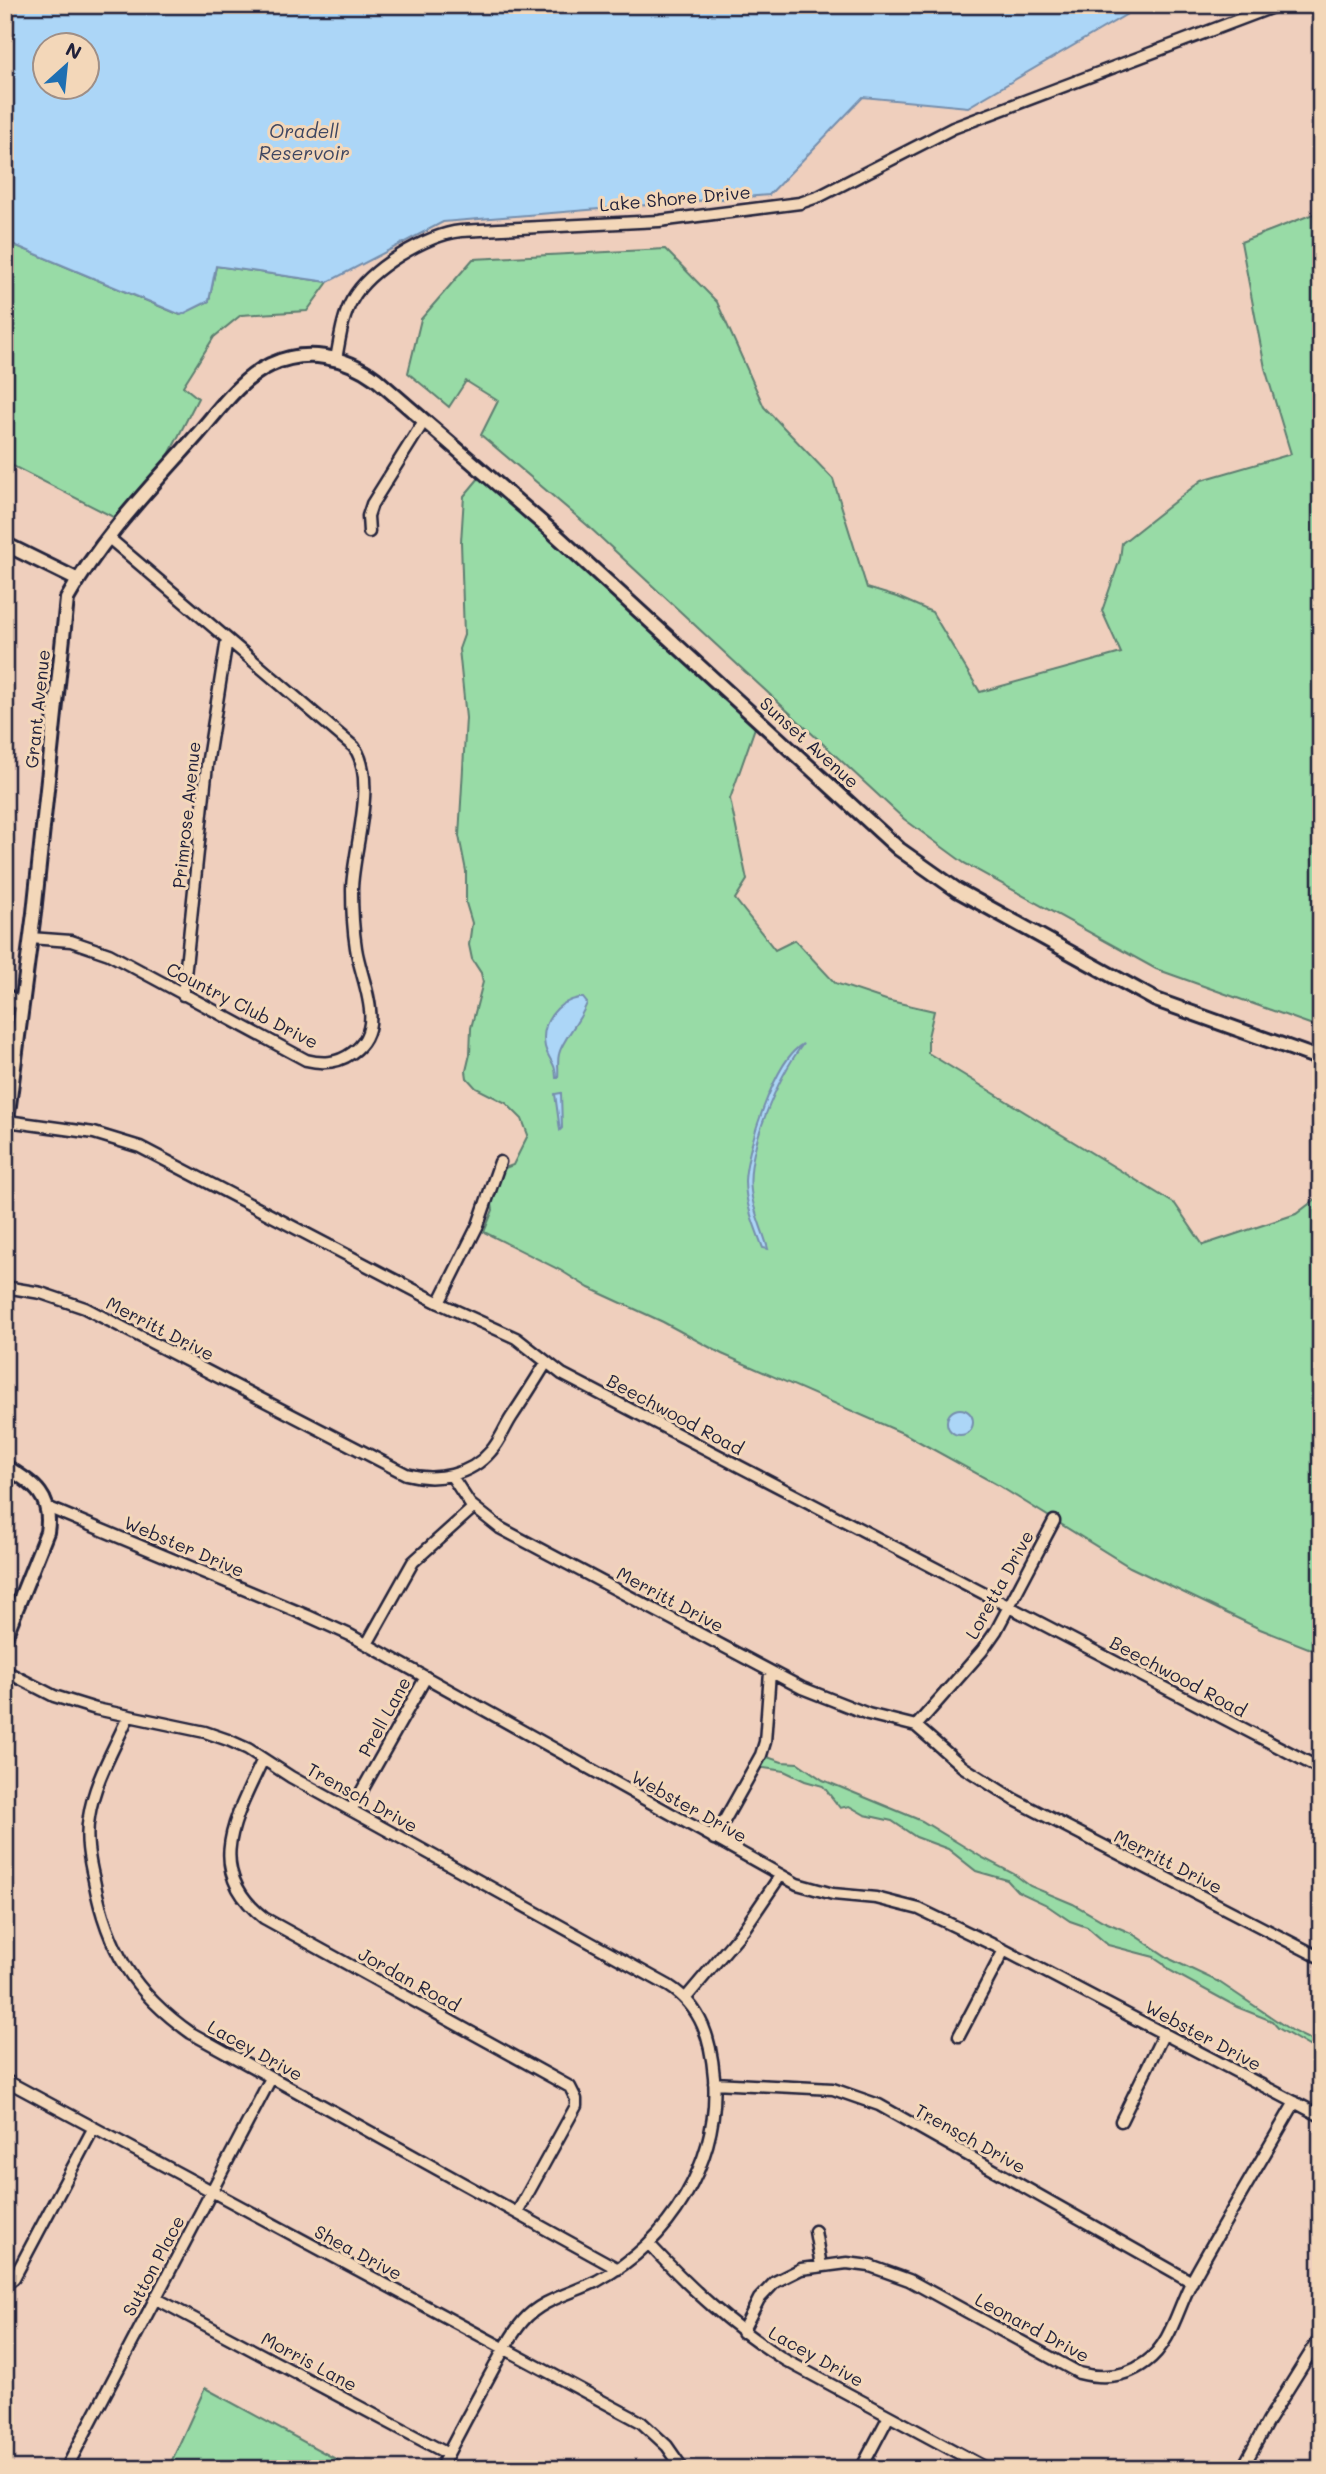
<svg xmlns="http://www.w3.org/2000/svg" width="1326" height="2474" viewBox="0 0 1326 2474" font-family="Mali,sans-serif">
<rect width="100%" height="100%" fill="#efcfbd"/>
<filter id="ink" filterUnits="userSpaceOnUse"><feTurbulence type="fractalNoise" baseFrequency=".0143" numOctaves="2"/><feDisplacementMap in="SourceGraphic" scale="14" xChannelSelector="R" yChannelSelector="G"/><feConvolveMatrix kernelMatrix="1 2 1 2 8 2 1 2 1" color-interpolation-filters="sRGB"/></filter>
<g filter="url(#ink)">
<!-- green -->
<path fill="#98dba6" stroke="#5d7e70" stroke-width="2" d="M1321 211V1028L1156 969 964 863 904 819 587 525 481 435 498 401 466 381 449 407 408 373 421 319 473 259 665 249 717 302 764 407 833 479 867 588 900 598 932 612 980 692 1121 653 1102 611 1120 559 1122 543 1202 480 1291 454 1265 368 1241 242Z
M5 241 180 315 209 301 216 266 328 282 307 311 241 315 214 337 183 386 198 398 155 482 123 522 5 462Z
M484 472 758 719 730 799 747 880 735 899 775 950 795 940 835 983 886 1000 934 1011 928 1037V1053L1175 1204 1203 1245 1296 1214 1321 1195V1653L1260 1629 1130 1567 996 1484 907 1435 722 1354 663 1322 589 1288 560 1270 484 1232 493 1210 490 1193 497 1171 513 1165 528 1135 522 1119 506 1103 476 1088 467 1078 466 1071 470 1054 471 1028 483 982 481 973 472 959 469 945 472 923 466 903V871L459 836 466 718 459 649 464 635 461 542 464 496Z
M763 1750 767 1757 782 1762 798 1763 823 1780 922 1821 983 1858 1014 1874 1030 1886 1073 1904 1103 1921 1131 1933 1172 1960 1219 1982 1292 2031 1321 2045V2053L1278 2028 1272 2021 1237 2007 1169 1970 1163 1963 1154 1957 1108 1945 1087 1927 1070 1921 1045 1904 1017 1891 1007 1880 976 1871 948 1849 916 1837 892 1821 865 1815 849 1806 840 1808 823 1786 805 1781 784 1771 757 1767Z
M205 2388 354 2469H168Z"/>
<!-- water -->
<path fill="#acd6f7" stroke="#758eac" stroke-width="2" fill-rule="evenodd" d="M5 5H1233L1227 7 1141 6 968 107 863 97 769 195 443 222 328 282 216 266 209 301 181 315 5 241ZM46 46H88V88H46Z
M579 998H583L587 1003C580 1022 562 1040 559 1054 557 1062 559 1070 558 1078H556C556 1062 548 1060 545 1047 540 1023 556 1002 579 998Z
M803 1044C778 1077 746 1150 751 1191 753 1211 763 1230 768 1249L763 1248C755 1227 745 1204 745 1181 746 1150 775 1059 803 1044Z
M561 1093 562 1128 560 1130 555 1094Z
M947 1422a13 13 0 1 1 26 0a13 13 0 1 1-26 0Z"/>
<g fill="none" stroke-linecap="round" stroke-linejoin="round">
<!-- minor casing -->
<g stroke="#22223b" stroke-width="15">
<path id="minor" d="M336 359C340 339 342 318 352 300 369 269 426 235 461 231L659 221 800 203 820 196 953 128 1278 5
M369 532 368 516 372 504 424 421
M30 938 71 941 109 954 306 1060C322 1064 337 1064 352 1053 388 1028 361 982 356 948 353 929 352 909 352 889 353 849 378 780 354 747L109 538
M183 995 207 765 227 639
M7 1121 94 1133 140 1147 439 1303 516 1338 562 1374 1321 1769
M5 1287 41 1293 85 1308 406 1474C436 1482 470 1476 491 1451 500 1441 504 1429 511 1418 523 1400 535 1381 546 1363
M439 1303 478 1225 500 1162
M451 1475 470 1504 500 1528 802 1688 868 1714 916 1726 963 1767 1015 1800 1321 1958
M47 1507 308 1616 350 1635 797 1884 833 1894 876 1898 919 1909 1004 1950 1321 2116
M367 1644 413 1562 473 1508
M5 1671 54 1696 96 1709 205 1732 228 1740 248 1749 291 1777 669 1986C702 2007 711 2040 714 2077 720 2162 670 2242 597 2281 571 2294 542 2299 523 2321 509 2337 500 2357 490 2375 473 2406 456 2438 440 2469
M128 1717C114 1749 94 1782 89 1817 85 1838 89 1859 94 1880 107 1949 134 1993 191 2033L618 2269
M916 1726 982 1651 996 1631 1054 1521
M263 1759C237 1816 202 1869 264 1918L570 2087 576 2099V2106L517 2213
M351 1810 426 1677
M714 1839 761 1755 765 1742 770 1672
M685 1999 744 1929 780 1876
M959 2036 1004 1950
M5 2080 641 2422 667 2446 683 2469
M714 2083 833 2089 879 2105 1192 2282
M1121 2121 1164 2033
M815 2231 821 2266
M649 2244C692 2290 731 2326 785 2360L988 2469
M5 2285 14 2278 93 2129
M155 2298 448 2454
M742 2332 759 2299 775 2282 801 2269 847 2263 870 2266 909 2280 1079 2373C1102 2379 1126 2377 1146 2362 1172 2343 1178 2306 1193 2279 1226 2219 1261 2161 1295 2102
M66 2469 271 2078
M861 2469 889 2416
M1242 2469 1268 2421 1321 2336"/>
</g>
<!-- tertiary casing -->
<g stroke="#22223b" stroke-width="18">
<path id="tertiary" d="M5 544 78 580
M5 996 22 1004
M5 1136 34 913 67 599C101 538 151 487 197 435 219 410 240 379 270 365 306 348 345 356 376 379L555 534 899 849 957 890 1156 1000 1321 1059
M5 1466C33 1484 53 1495 47 1532L5 1637"/>
</g>
<!-- minor -->
<use href="#minor" stroke="#f3d7b9" stroke-width="10"/>
<!-- tertiary -->
<use href="#tertiary" stroke="#f3d7b9" stroke-width="12"/>
</g>
</g>
<g text-anchor="middle" stroke-width="6" stroke-linejoin="round" paint-order="stroke">
<!-- street labels -->
<g font-size="18" fill="#22223b" stroke="#f3d7b9">
<text transform="translate(675 199) rotate(-5)" y="6">Lake Shore Drive</text>
<text transform="translate(38 709) rotate(-84)" y="6">Grant Avenue</text>
<text transform="translate(809 743) rotate(42)" y="6">Sunset Avenue</text>
<text transform="translate(187 815) rotate(-84)" y="6">Primrose Avenue</text>
<text transform="translate(242 1006) rotate(27)" y="6">Country Club Drive</text>
<text transform="translate(160 1329) rotate(27)" y="6">Merritt Drive</text>
<text transform="translate(675 1415) rotate(28)" y="6">Beechwood Road</text>
<text transform="translate(184 1547) rotate(23)" y="6">Webster Drive</text>
<text transform="translate(1000 1585) rotate(-61)" y="6">Loretta Drive</text>
<text transform="translate(670 1600) rotate(28)" y="6">Merritt Drive</text>
<text transform="translate(1178 1677) rotate(28)" y="6">Beechwood Road</text>
<text transform="translate(385 1717) rotate(-61)" y="6">Prell Lane</text>
<text transform="translate(362 1798) rotate(29)" y="6">Trensch Drive</text>
<text transform="translate(689 1807) rotate(29)" y="6">Webster Drive</text>
<text transform="translate(1168 1862) rotate(27)" y="6">Merritt Drive</text>
<text transform="translate(409 1980) rotate(29)" y="6">Jordan Road</text>
<text transform="translate(1203 2036) rotate(28)" y="6">Webster Drive</text>
<text transform="translate(255 2051) rotate(29)" y="6">Lacey Drive</text>
<text transform="translate(970 2139) rotate(29)" y="6">Trensch Drive</text>
<text transform="translate(358 2253) rotate(28)" y="6">Shea Drive</text>
<text transform="translate(154 2266) rotate(-62)" y="6">Sutton Place</text>
<text transform="translate(1032 2328) rotate(28)" y="6">Leonard Drive</text>
<text transform="translate(816 2357) rotate(29)" y="6">Lacey Drive</text>
<text transform="translate(309 2362) rotate(28)" y="6">Morris Lane</text>
</g>
<!-- water labels -->
<g font-size="19" font-style="italic" fill="#3e4661" stroke="#f3d7b9">
<text x="304" y="138">Oradell<tspan x="304" dy="22">Reservoir</tspan></text>
</g>
</g>
<!-- margin -->
<rect width="1326" height="2474" fill="none" stroke="#f3d7b9" stroke-width="28"/>
<rect x="14" y="14" width="1298" height="2446" fill="none" stroke="#22223b" stroke-width="2.5" filter="url(#ink)"/>
<!-- north arrow -->
<g transform="translate(66 66) rotate(27)"><circle r="33" fill="#f3d7b9" stroke="#9f8f87" stroke-width="2"/>
<path d="M0-5L12 26L0 18L-12 26Z" fill="#1f6fb2"/>
<text y="-10" font-size="19" font-weight="bold" text-anchor="middle" fill="#22223b">N</text>
</g>
</svg>
